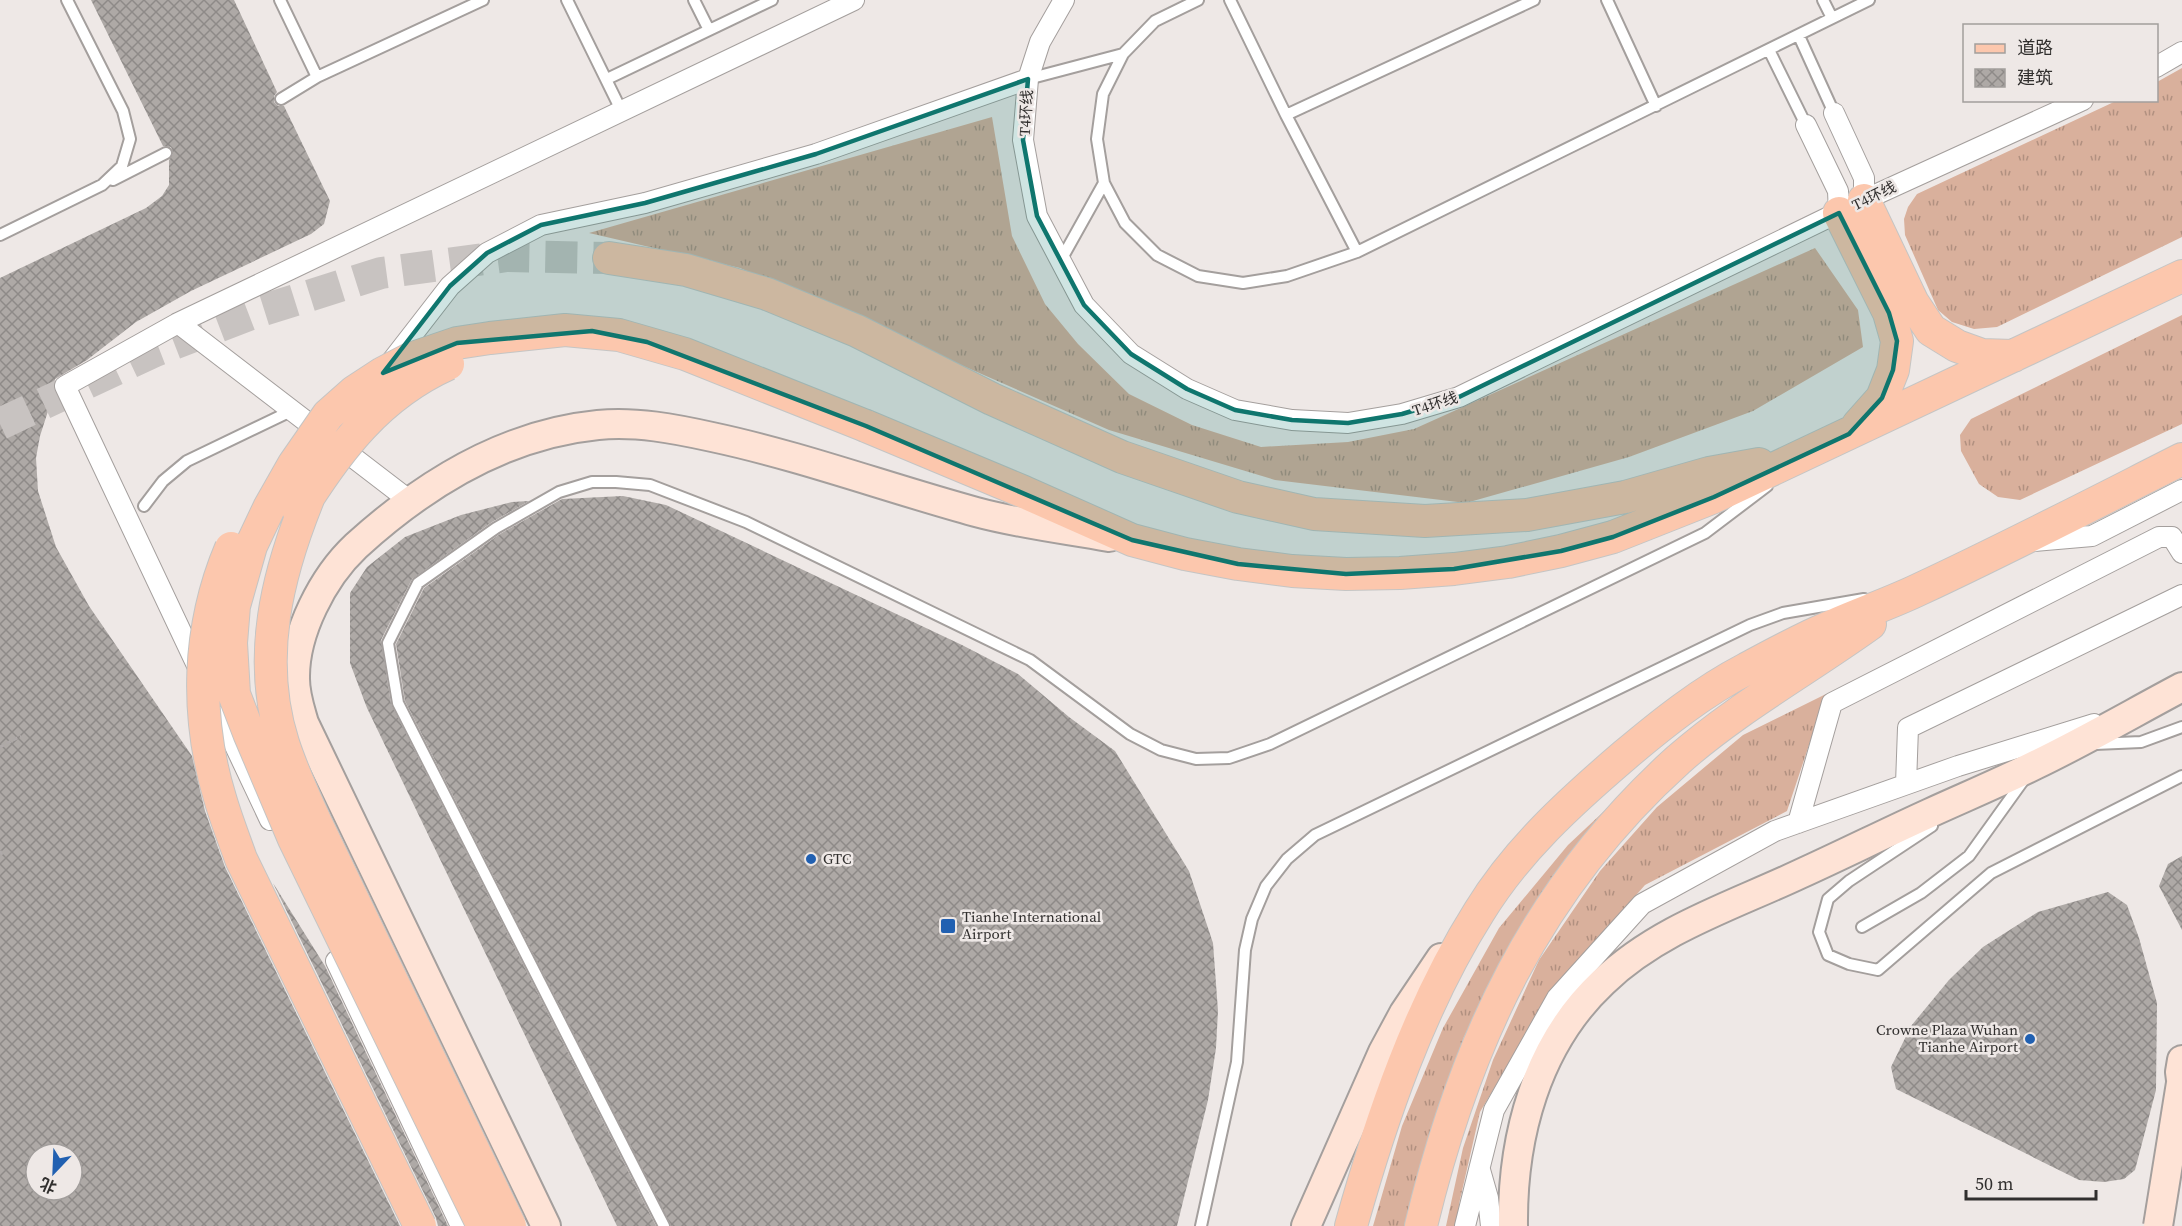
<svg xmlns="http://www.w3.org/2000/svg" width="2182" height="1226" viewBox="0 0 2182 1226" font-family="'Source Serif 4','Noto Sans SC',serif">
<defs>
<pattern id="grass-tufts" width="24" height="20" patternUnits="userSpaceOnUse" patternTransform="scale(1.5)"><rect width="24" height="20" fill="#d9b09c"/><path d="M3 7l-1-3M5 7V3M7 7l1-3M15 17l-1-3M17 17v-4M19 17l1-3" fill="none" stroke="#b19080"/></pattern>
<pattern id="building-cross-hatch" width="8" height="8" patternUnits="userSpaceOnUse" patternTransform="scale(1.5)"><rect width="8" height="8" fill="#aea9a6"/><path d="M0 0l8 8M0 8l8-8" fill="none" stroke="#8e8a88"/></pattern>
</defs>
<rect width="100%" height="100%" fill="#eee8e6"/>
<!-- grass -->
<path fill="url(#grass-tufts)" d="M2182 68V237L1997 327 1974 329 1952 322 1938 310 1905 235 1904 219 1908 207 1917 194 2116 101 2156 100 2157 82Z
M992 117 1012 236 1045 304 1078 344 1129 394 1192 425 1261 447 1348 442 1414 429 1815 248 1858 310 1863 347 1753 411 1629 457 1466 503 1275 480 1109 430 740 268 589 233Z
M2182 315V424L2020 500 1998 497 1979 484 1961 451 1960 435 1971 419Z
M1826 694 1787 811 1645 885 1551 992 1480 1112 1459 1204 1458 1226H1446L1463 1148 1493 1060 1539 960 1600 871 1657 807 1743 735Z
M1651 767 1515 939 1464 1037 1430 1136 1407 1226H1373L1402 1126 1443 1028 1499 928 1568 845Z"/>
<!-- building -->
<path fill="url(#building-cross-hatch)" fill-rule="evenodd" d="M91 0H234L277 92 274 96V102L278 106H284L330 201 324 224 311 234 191 291 136 322 87 360 55 379 53 386 57 396 49 408 40 436 36 458 38 491 56 547 89 606 192 756 205 811 225 867 400 1226H0V278L146 208 162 196 169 185V160L173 154 171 147 163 146ZM36 1154H72V1190H36Z
M623 496 666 505 962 645 1018 674 1069 717 1115 751 1189 871 1213 943 1218 1011 1216 1048 1208 1100 1177 1226H671L405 701 396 644 424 588 500 534 562 499Z
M529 501 492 522 412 579 381 640 391 704 656 1226H617L367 708 350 663V593L367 567 405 537 461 515 512 502Z
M2182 856V930L2159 886 2168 864Z
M273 883 325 966 448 1226H438L436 1218Z
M2108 892 2127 905 2139 938 2157 1003 2156 1090 2135 1170 2124 1179 2104 1182 2079 1180 1896 1089 1891 1067 1911 1026 1949 980 1983 947 2038 912Z"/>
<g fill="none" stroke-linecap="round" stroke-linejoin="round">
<!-- primary-tunnel -->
<path stroke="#c8c3c1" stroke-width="32" stroke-dasharray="32 16" stroke-linecap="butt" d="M0 424 155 351 251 314 381 273 507 256 609 258"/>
<!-- service casing -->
<g stroke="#a49f9d" stroke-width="14">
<path id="service" d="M280 0 317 77 483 0
M567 0 621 110
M694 0 709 30
M1198 0 1155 21 1123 54 1103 94 1097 139 1104 183 1125 223 1157 255 1198 276 1243 283 1287 276 1357 252 1869 0
M1230 0 1286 115 1357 252
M1607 0 1656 106
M1823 0 1832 18
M1799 36 1834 113
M1769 50 1806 125
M607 79 772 0
M1028 79 1123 54
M281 99 317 77
M1286 115 1534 0
M113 180 166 153
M0 235 102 185 122 166 130 139 123 111 67 0
M1061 260 1104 183
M144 506 163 481 187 461 291 411
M2095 744 2141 742 2182 727
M1932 826 1849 881 1828 899 1819 932 1828 955 1849 964 1878 970 1991 873 2182 776
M1862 927 1921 893 1969 856 2025 778
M664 1226 398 703 388 643 418 583 496 528 559 492 592 482H616L650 485 746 522 1030 660 1130 734 1161 750 1196 759 1229 758 1270 744 1705 533 1767 486
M1201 1226 1237 1062 1245 950 1252 919 1266 886 1287 859 1315 835 1750 625 1783 613 1864 599"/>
</g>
<!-- minor casing -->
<g stroke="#a49f9d" stroke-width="22">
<path id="minor" d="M1064 0 1040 42 1028 79 1023 140 1037 216 1084 305 1131 354 1187 389 1235 410 1292 420 1348 423 1402 414 1459 397 1864 200 2083 100
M2156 67 2182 52
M1834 113 1864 178V200
M1806 125 1838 191 1839 213
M178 323 410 501
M388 366 450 286 487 253 541 225 645 203 816 154 1028 79
M2034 541 2092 536 2182 490
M1906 784 1908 728 2182 595
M270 820 65 386 178 323 854 0
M1798 823 1832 703 2159 537H2172L2182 553
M336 961 461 1226
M1480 1170 1488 1198 1491 1226
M1465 1226 1494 1110 1557 998 1642 904 1775 831 1958 766 2094 724"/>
</g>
<!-- secondary casing -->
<g stroke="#a49f9d" stroke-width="32">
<path id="secondary" d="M2182 1060 2180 1072 2182 1088
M546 1226 304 723C300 709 295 695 295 679 294 633 323 577 356 546 424 484 505 434 598 425 635 421 676 429 712 437 801 456 888 488 976 512 1020 524 1065 529 1109 537
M1306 1226 1383 1052 1404 1013 1441 958
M1513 1226C1512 1137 1536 1045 1603 982 1658 929 1732 906 1800 874 1844 854 1886 833 1930 813 1965 797 2001 782 2035 765 2085 741 2133 713 2182 687"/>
</g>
<!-- primary casing -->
<g stroke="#c5c5c4" stroke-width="34">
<path id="primary" d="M1864 200 1913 303 1931 330 1957 346 1982 355 2013 356
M1839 213 1889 313 1897 341 1893 370 1882 398 1858 425
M609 258 686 270 767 294 857 331 992 399 1122 457 1238 497 1314 514 1425 521 1527 515 1625 497 1709 473 1759 464
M866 426 1024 492 1132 540 1185 554 1238 564 1292 571 1346 574 1400 573 1454 569 1508 562 1561 551 1613 537 1714 497 2182 276
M1351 1226C1381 1119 1419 1007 1479 912 1517 850 1570 802 1625 755 1663 723 1702 692 1746 669 1774 654 1803 638 1832 626 1861 613 1891 603 1920 589 2008 548 2095 503 2182 459
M1421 1226C1465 1043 1536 888 1678 760 1737 708 1806 670 1870 624"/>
</g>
<!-- path -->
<path stroke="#aea9a8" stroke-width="3" stroke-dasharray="4.5 3" stroke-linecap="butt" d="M0 747 21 736
M0 851 3 857"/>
<!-- service -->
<use href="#service" stroke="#fff" stroke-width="10"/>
<!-- minor -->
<use href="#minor" stroke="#fff" stroke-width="20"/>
<!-- secondary -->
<use href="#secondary" stroke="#fee3d6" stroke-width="28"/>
<!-- primary -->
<use href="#primary" stroke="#fcc7ad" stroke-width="32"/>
<!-- secondary-bridge casing -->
<g stroke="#a49f9d" stroke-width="32" stroke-linecap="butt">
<path id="secondary-bridge" d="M2158 1226 2181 1083"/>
</g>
<!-- primary-bridge casing -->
<g stroke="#c5c5c4" stroke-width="34" stroke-linecap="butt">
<path id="primary-bridge" d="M310 494C277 574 256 658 283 743 292 771 304 797 316 823L510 1226
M299 512C338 449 379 395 448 364
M231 548C197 628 195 716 220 798 226 819 234 839 241 859L420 1226
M483 1226 294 839 249 733 234 694 231 643 234 606 251 546 269 508 294 464 328 415 354 392 383 373 410 359 457 343 490 338 565 330 619 335 685 354 866 426"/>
</g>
<!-- secondary-bridge -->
<use href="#secondary-bridge" stroke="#fee3d6" stroke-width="28"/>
<!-- primary-bridge -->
<use href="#primary-bridge" stroke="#fcc7ad" stroke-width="32"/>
</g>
<!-- marked area -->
<path fill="#0f766e" fill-opacity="0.2" stroke="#0f766e" stroke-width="4.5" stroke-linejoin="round" d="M1028 79 1023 140 1037 216 1084 305 1131 354 1187 389 1235 410 1292 420 1348 423 1402 414 1459 397 1839 213 1889 313 1897 341 1893 370 1882 398 1849 434 1714 497 1613 537 1561 551 1454 569 1346 574 1238 564 1132 540 866 426 647 342 592 331 457 343 383 373 450 286 487 253 541 225 645 203 816 154Z"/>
<!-- markers -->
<g fill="#2160b1" stroke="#eee8e6" stroke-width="2">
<circle cx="811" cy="859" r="6"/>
<rect x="940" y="918" width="16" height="16" rx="3"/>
<circle cx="2030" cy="1039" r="6"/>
</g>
<g text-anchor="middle" stroke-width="5" stroke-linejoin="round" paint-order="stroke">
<!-- street labels -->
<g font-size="15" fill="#312f2e" stroke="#eee8e6">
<text transform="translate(1026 113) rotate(-87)" y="5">T4环线</text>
<text transform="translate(1874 196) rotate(-26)" y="5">T4环线</text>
<text transform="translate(1435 404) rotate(-18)" y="5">T4环线</text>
</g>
<!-- poi labels -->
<g font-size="15" fill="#312f2e" stroke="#eee8e6" text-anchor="start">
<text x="823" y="864">GTC</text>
<text x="962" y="922">Tianhe International<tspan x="962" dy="17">Airport</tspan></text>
<text x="2018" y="1035" text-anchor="end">Crowne Plaza Wuhan<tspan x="2018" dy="17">Tianhe Airport</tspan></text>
</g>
</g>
<!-- legend -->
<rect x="1963" y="24" width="195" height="78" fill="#eee8e6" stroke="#a29e9c" stroke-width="1.5"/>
<rect x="1975" y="44" width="30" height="9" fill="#fcc7ad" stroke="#a29e9c" stroke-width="1.5"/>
<text x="2017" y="54" font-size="18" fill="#312f2e">道路</text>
<rect x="1975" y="69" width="30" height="18" fill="url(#building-cross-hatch)" stroke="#a29e9c" stroke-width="1.5"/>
<text x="2017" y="84" font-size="18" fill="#312f2e">建筑</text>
<!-- north arrow -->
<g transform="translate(54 1172) rotate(203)"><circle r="28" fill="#eee8e6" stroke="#a29e9c" stroke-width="1.5"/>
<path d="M0-4.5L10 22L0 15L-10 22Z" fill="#2160b1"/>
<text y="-9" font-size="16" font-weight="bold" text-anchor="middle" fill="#312f2e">北</text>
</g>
<!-- scale -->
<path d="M1966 1190v9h130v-9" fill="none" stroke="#312f2e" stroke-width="3"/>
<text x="1975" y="1190" font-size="18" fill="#312f2e" stroke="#eee8e6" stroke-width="4.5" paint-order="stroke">50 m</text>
</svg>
